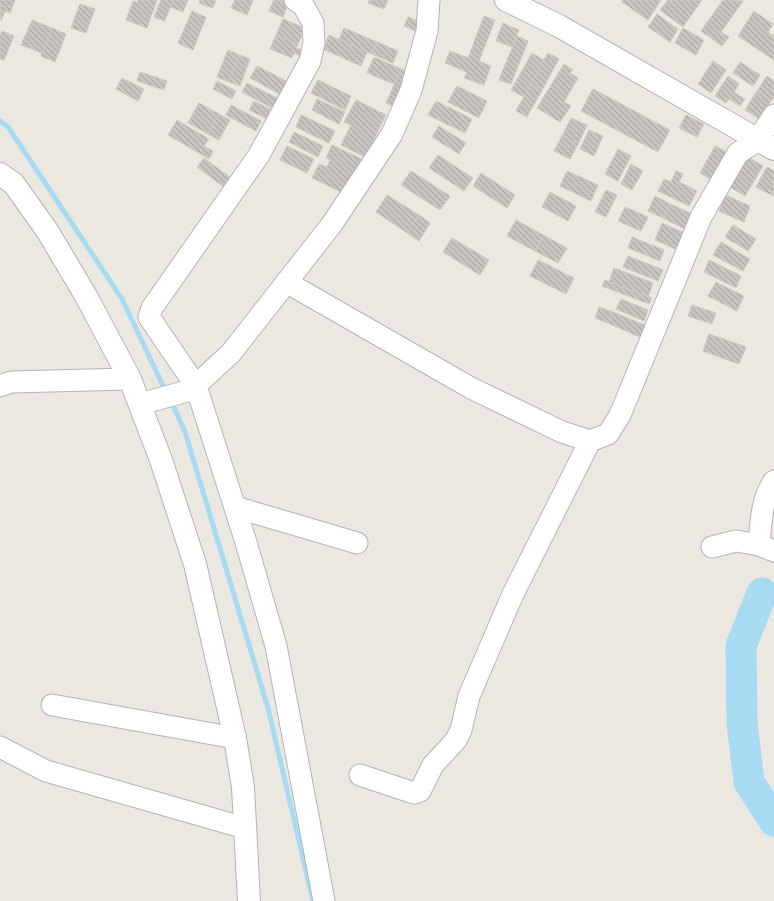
<svg xmlns="http://www.w3.org/2000/svg" width="774" height="901" viewBox="0 0 774 901" font-family="'Fira Sans',sans-serif">
<defs>
<pattern id="building-back-hatch" width="6" height="6" patternUnits="userSpaceOnUse"><rect width="6" height="6" fill="#c8c5c0"/><path d="M-1 5l2 2M0 0l6 6M5-1l2 2" fill="none" stroke="#a5a39f"/></pattern>
</defs>
<rect width="100%" height="100%" fill="#ebe8e1"/>
<g fill="none" stroke-linecap="round" stroke-linejoin="round">
<!-- stream -->
<path stroke="#a8daf4" stroke-width="5" d="M0 121 8 127 122 299 166 392
M171 401 185 432 268 708 313 901"/>
<!-- river -->
<path stroke="#a8daf4" stroke-width="31" d="M762 593 741 646 742 723 749 782 774 821"/>
</g>
<!-- building -->
<path fill="url(#building-back-hatch)" stroke="#cec9c0" d="M0 0H15L10 13 5 11 1 21Z
M138 0H157L147 28 126 20 133 1 138 3Z
M161 0H173L165 21 154 17Z
M173 0H188L183 12 170 7Z
M200 0H216L213 8 199 3Z
M235 0H253L247 15 231 8Z
M274 0 289 1 283 17 269 11Z
M369 0H388L384 9 368 3Z
M623 0H634L629 7 622 2Z
M634 0H661L648 20 629 7Z
M668 0H702L683 27 660 10Z
M723 0 743 1 721 32 729 37 722 46 701 31Z
M80 4 95 9 86 33 71 28Z
M192 11 206 17 193 50 178 43Z
M754 11 773 24 768 32 774 36V60L738 36Z
M657 14 678 29 670 42 648 27Z
M484 16 495 20 479 61 491 66 484 85 464 78 467 72 445 63 450 51 468 58Z
M408 17 423 23 420 33 404 26Z
M283 19 305 28 298 44 276 35Z
M32 20 52 28 42 53 21 45Z
M503 23 519 30 512 47 496 41Z
M52 28 66 34 55 62 41 56Z
M344 28 377 42 372 54 339 40Z
M683 28 704 40 696 55 675 43Z
M2 31 14 36 4 60 0 59V36Z
M276 35 298 44 296 48 305 51 302 57 294 53 292 58 270 49Z
M329 35 367 52 361 66 323 49Z
M517 36 528 41 511 84 499 80Z
M377 42 398 51 393 63 372 54Z
M228 50 239 55 229 82 217 77Z
M532 53 544 60 524 97 511 90Z
M548 53 559 59 542 90 531 84Z
M239 55 250 59 240 86 229 82Z
M374 57 401 69 394 84 367 73Z
M713 61 726 70 711 93 698 84Z
M740 62 760 75 753 86 733 73Z
M564 64 573 70 570 73 578 78 564 102 571 106 560 122 537 108Z
M257 66 292 84 285 97 250 78Z
M401 69 413 74 398 109 386 103Z
M140 72 167 81 164 90 137 81Z
M728 76 739 84 734 92 745 99 740 106 729 99 726 103 715 96Z
M767 76 774 81V97L771 101 757 91Z
M122 78 144 89 138 101 116 89Z
M318 80 351 96 345 110 311 93Z
M217 81 236 91 232 99 213 89Z
M247 83 277 98 272 108 242 92Z
M531 84 542 90 527 117 516 111Z
M457 86 487 101 479 118 448 102Z
M593 89 670 130 658 152 581 111Z
M757 91 771 101 759 119 745 110Z
M317 99 345 112 339 124 312 110Z
M356 100 386 115 365 157 341 145 351 125 344 122Z
M254 101 278 113 273 122 249 110Z
M436 101 472 119 465 133 428 115Z
M199 103 219 114 208 134 188 123Z
M231 105 261 121 256 131 226 115Z
M219 114 230 120 219 140 208 134Z
M301 115 335 131 329 143 296 127Z
M686 115 704 124 697 137 679 128Z
M571 118 587 125 578 144 562 136Z
M177 120 209 139 204 146 213 151 209 159 168 135Z
M439 126 466 143 459 154 432 137Z
M589 130 603 136 594 156 580 149Z
M294 132 323 146 318 157 289 142Z
M562 136 578 144 570 159 554 151Z
M332 145 362 159 343 193 312 178 319 164 327 167 330 160 326 158Z
M287 146 314 159 307 173 280 160Z
M715 146 731 154 716 182 700 173Z
M618 149 631 156 618 181 605 174Z
M438 155 473 178 464 191 429 168Z
M748 157 763 166 745 196 730 187Z
M204 158 231 178 224 187 197 167Z
M631 164 643 171 632 190 621 184Z
M767 167 774 171 773 196 756 187Z
M411 171 450 196 440 210 401 185Z
M567 171 598 185 591 201 560 186Z
M676 171 683 174 679 182 697 191 689 206 658 191 664 179 671 182Z
M481 173 515 195 507 208 473 186Z
M606 190 617 195 606 217 595 212Z
M550 192 576 206 568 221 542 207Z
M387 195 419 215 407 233 376 212Z
M725 195 750 206 744 222 719 211Z
M655 196 670 204 663 218 648 211Z
M670 204 692 214 685 229 663 218Z
M625 207 648 217 641 231 618 221Z
M419 215 430 223 419 241 407 233Z
M516 220 543 235 535 251 507 236Z
M662 223 689 235 682 252 655 240Z
M733 225 756 239 748 251 725 237Z
M543 235 567 248 558 263 535 251Z
M632 237 664 250 660 261 628 248Z
M452 238 489 260 480 275 443 252Z
M721 242 750 259 743 271 713 255Z
M628 256 663 270 658 281 623 267Z
M538 260 574 278 566 294 530 276Z
M709 260 741 276 736 288 704 272Z
M614 268 653 283 648 297 609 282Z
M605 280 652 298 649 304 602 286Z
M716 282 744 296 737 311 708 296Z
M621 299 648 310 644 321 616 309Z
M692 305 716 313 712 324 688 316Z
M599 307 613 312 608 323 595 318Z
M613 312 647 326 642 338 608 323Z
M709 334 746 347 739 364 703 351Z"/>
<g fill="none" stroke-linecap="round" stroke-linejoin="round">
<!-- street casing -->
<g stroke="#b2b4b7" stroke-width="23">
<path id="street" d="M295 0 303 5 313 23 314 43 310 61 259 155 152 308 149 317 196 386 245 539 276 646 324 901
M286 282 471 388 562 432 590 441 608 434 620 415 701 217 738 153 757 141 774 115
M0 386 11 382 130 379
M140 404 191 390 231 353 332 224 392 134 411 90 427 31 429 0
M235 507 357 543
M759 545C761 523 761 500 774 481
M712 547 736 541 759 545 774 551
M52 705 235 738
M0 747 46 771 245 828
M360 775 414 793 420 791 433 765 456 740 461 730 469 696 513 594 590 441"/>
</g>
<!-- secondary casing -->
<g stroke="#b1b4b7" stroke-width="24">
<path id="secondary" d="M506 0 559 26 774 149
M0 174 14 184 48 232 86 296 130 379 161 460 195 564 235 738 243 787 249 901"/>
</g>
<!-- street -->
<use href="#street" stroke="#fff" stroke-width="21"/>
<!-- secondary -->
<use href="#secondary" stroke="#fff" stroke-width="22"/>
</g>
</svg>
